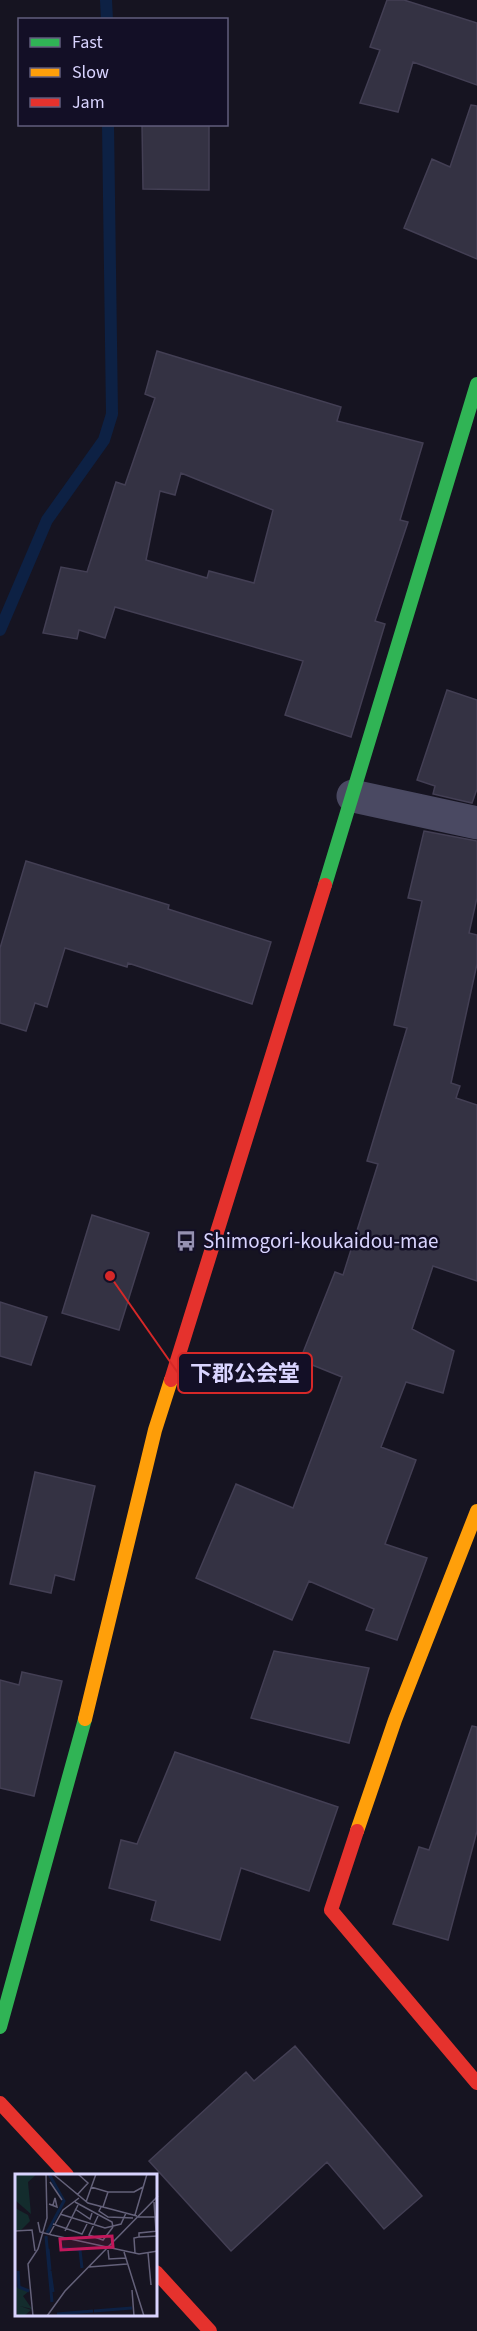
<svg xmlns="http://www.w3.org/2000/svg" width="477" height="2331" viewBox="0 0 477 2331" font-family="'Source Sans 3','Noto Sans JP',sans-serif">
<rect width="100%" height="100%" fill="#161421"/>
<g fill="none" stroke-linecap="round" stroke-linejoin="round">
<!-- stream -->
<path stroke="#0d2144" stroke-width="12" d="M106 0 107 20
M0 630 47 520 104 440 112 414 108 124"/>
</g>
<!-- building -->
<path fill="#343243" stroke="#433f54" stroke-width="1.5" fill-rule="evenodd" d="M387 0H404L477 23V85L413 62 398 112 360 103 380 50 370 47Z
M471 105 477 106V259L404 228 432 159 450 167Z
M142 124H209V190L143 189Z
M157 351 341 407 337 421 423 443 400 520 408 522 375 621 385 624 351 737 285 715 303 661 115 607 105 638 79 630 77 639 43 633 61 567 87 572 116 482 125 485 155 398 145 394ZM181 473 273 510 254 583 209 571 207 578 146 560 160 491 175 495Z
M447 690 477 700V789L472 803 433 794 435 786 417 780Z
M424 831 477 841V898L469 933 477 935V964L451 1083 460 1086 456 1098 477 1105V1281L433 1266 412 1329 454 1351 443 1393 406 1382 381 1447 416 1460 385 1544 427 1558 397 1640 366 1630 374 1609 309 1581 292 1620 196 1578 236 1484 293 1508 342 1377 300 1360 335 1272 343 1275 378 1164 367 1161 407 1028 394 1025 422 901 408 898Z
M26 861 169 905 168 909 271 942 252 1004 128 963 127 967 65 948 47 1007 35 1003 26 1031 0 1023V948Z
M92 1215 149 1233 119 1330 62 1313Z
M0 1302 47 1317 31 1365 0 1356Z
M35 1472 95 1486 74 1580 55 1575 51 1593 10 1584Z
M274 1651 369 1668 349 1743 251 1718Z
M22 1672 62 1681 34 1796 0 1788V1680L19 1685Z
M472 1726 477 1727V1831L448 1940 393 1924 419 1847 429 1850Z
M175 1752 338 1807 309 1891 241 1868 220 1940 151 1920 156 1901 109 1888 121 1840 137 1844Z
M295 2046 422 2196 384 2229 327 2162 231 2251 149 2161 246 2072 254 2081Z"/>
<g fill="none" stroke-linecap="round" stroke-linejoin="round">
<!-- street -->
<path stroke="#4a4962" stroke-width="33" d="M353 796 477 823"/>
<!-- fast -->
<path stroke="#30b455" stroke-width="14" d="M325 885 477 384
M0 2027 85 1719"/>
<!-- slow -->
<path stroke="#ff9f0a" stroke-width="14" d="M85 1719 155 1430 171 1380
M357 1831 395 1720 477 1511"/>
<!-- jam -->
<path stroke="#e5322d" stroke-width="14" d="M171 1380 325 885
M357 1831 331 1910 477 2083
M0 2103 67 2175
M156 2272 210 2331"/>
</g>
<!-- icons -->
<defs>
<g id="bus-bare" transform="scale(1.62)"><path d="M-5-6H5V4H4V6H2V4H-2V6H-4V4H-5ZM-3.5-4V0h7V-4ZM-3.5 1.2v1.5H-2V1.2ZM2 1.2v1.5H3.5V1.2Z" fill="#9591b1" stroke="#130f26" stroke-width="2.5" paint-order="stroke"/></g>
</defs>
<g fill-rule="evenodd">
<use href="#bus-bare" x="186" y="1241"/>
</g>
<g text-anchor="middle" stroke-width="5" stroke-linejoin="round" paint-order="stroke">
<!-- poi labels -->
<g font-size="21" fill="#d9d4ff" stroke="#130f26" text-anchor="start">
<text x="203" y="1248">Shimogori-koukaidou-mae</text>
</g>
</g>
<!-- overview -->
<g transform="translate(15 2174)">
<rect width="142" height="142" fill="#161421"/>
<path d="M22 0 13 8 16 40 0 26V1ZM0 34 13 41 15 47 6 56H0ZM1 113 14 117 8 122 17 135 5 132 16 136 9 142H2Z" fill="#132c2d"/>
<path fill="none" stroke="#0d2144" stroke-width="3" d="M32 59 49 27 34 0M31 62 37 128M45 74 65 76 67 94M33 75 35 96M3 97 4 113 14 117M35 97 38 118M79 137 117 134M42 140 78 137"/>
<path fill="none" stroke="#64617a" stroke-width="1.5" d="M38 0 73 29 122 42M35 8 47 26M76 13 93 18 88 33M93 18H119L128 13M62 21 73 9 63 0M60 28 97 48 98 53M71 28 81 0M139 28 141 57M34 30 42 33 40 24 38 31M86 33 84 37 93 43 118 44M60 35 75 45 77 39M45 40 90 54 106 50 111 39M120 41 132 0M83 42 74 61 88 66 98 53M123 43H142M23 48 25 58 37 61 124 80 143 77M38 50 67 60 72 50M0 57 17 56 20 77M50 57 63 31M34 61 48 36 64 24M124 63 143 62M93 76 94 85 111 84M109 78 129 142M120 79 119 64 124 63V59L143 57M133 79 136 111M74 93 112 90M117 116 119 142M18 142 13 90 23 75 32 44 31 0M32 142 50 117 143 22"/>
<path fill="#c2185b" fill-opacity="0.15" stroke="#c2185b" stroke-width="3" d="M97 62 98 73 46 76 45 65Z"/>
<rect width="142" height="142" fill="none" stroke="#d9d4ff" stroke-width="3"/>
</g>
<!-- callouts -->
<path fill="none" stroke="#d62828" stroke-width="2" d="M110 1276L178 1373"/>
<circle fill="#d62828" stroke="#130f26" stroke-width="2" cx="110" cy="1276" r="6"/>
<rect fill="#130f26" stroke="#d62828" stroke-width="2" x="178" y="1353" width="134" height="40" rx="6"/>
<g font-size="22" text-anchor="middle" font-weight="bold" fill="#d9d4ff">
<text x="245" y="1381">下郡公会堂</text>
</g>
<!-- legend -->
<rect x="18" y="18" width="210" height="108" fill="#130f26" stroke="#625e7d" stroke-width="1.5"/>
<rect x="30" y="38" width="30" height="9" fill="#30b455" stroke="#625e7d" stroke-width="1.5"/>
<text x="72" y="48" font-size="18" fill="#d9d4ff">Fast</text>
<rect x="30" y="68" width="30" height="9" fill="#ff9f0a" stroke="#625e7d" stroke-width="1.5"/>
<text x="72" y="78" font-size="18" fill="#d9d4ff">Slow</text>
<rect x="30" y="98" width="30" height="9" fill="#e5322d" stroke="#625e7d" stroke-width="1.5"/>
<text x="72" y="108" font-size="18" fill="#d9d4ff">Jam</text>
</svg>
